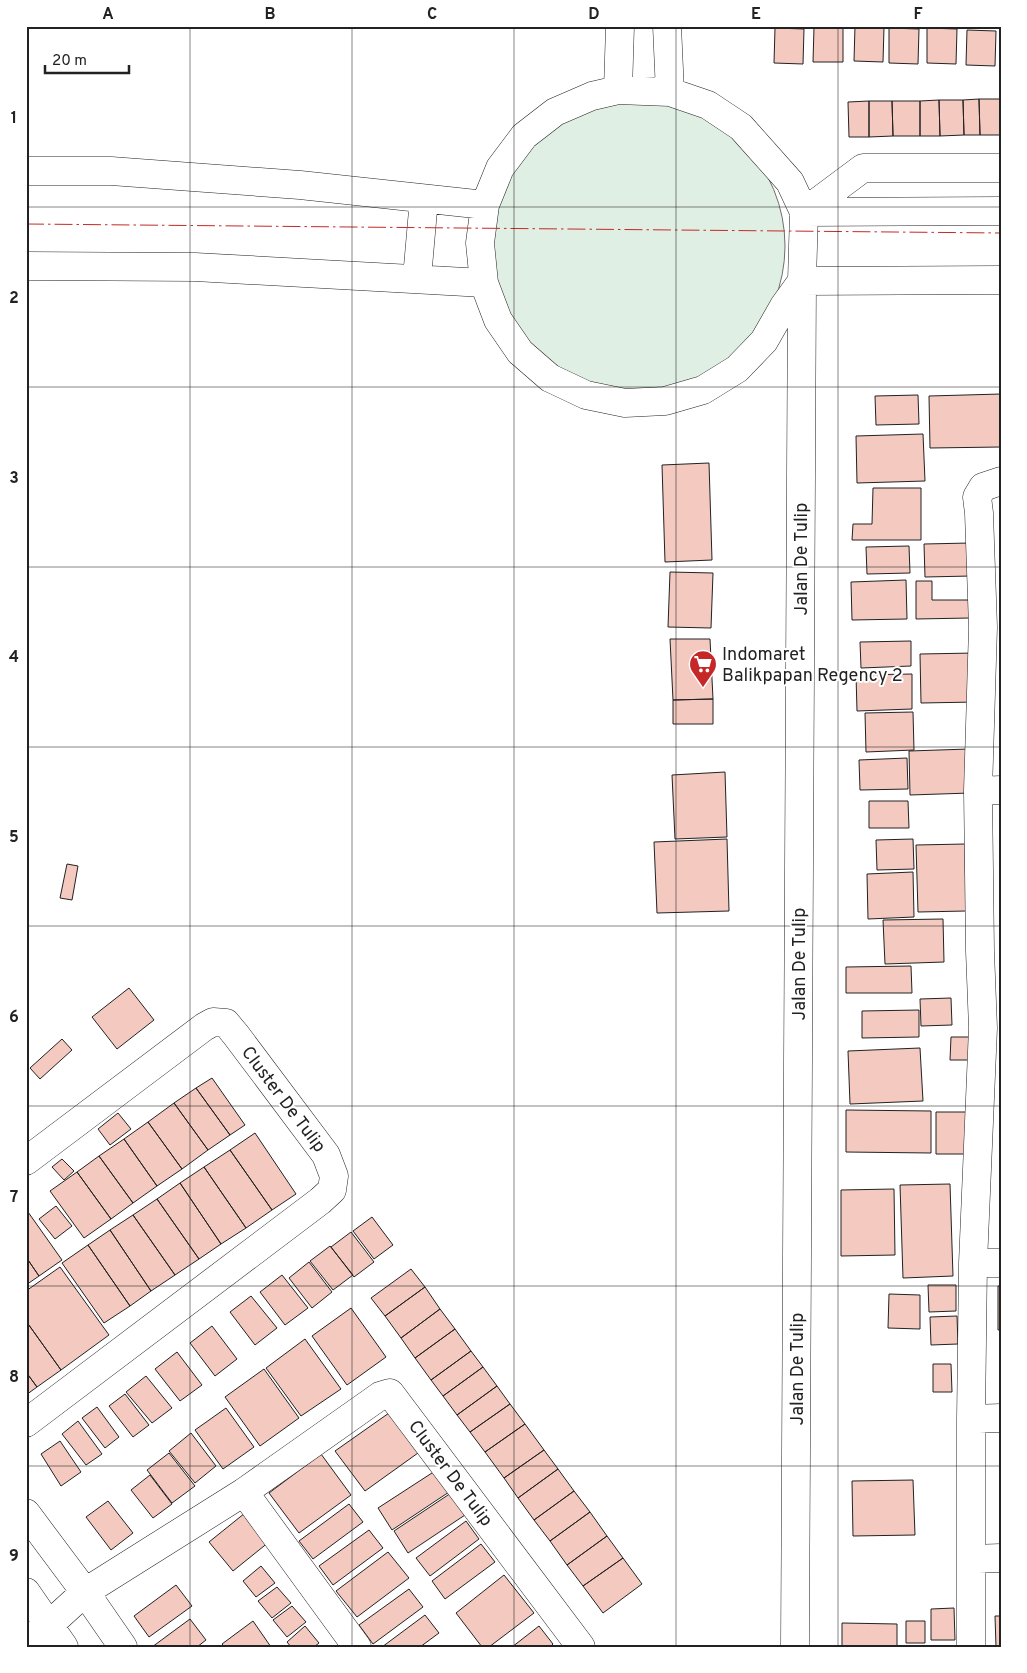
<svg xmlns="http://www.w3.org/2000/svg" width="1027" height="1673" viewBox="0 0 1027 1673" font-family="Overpass,sans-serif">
<rect width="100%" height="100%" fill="#fff"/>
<!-- green -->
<path fill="#e0efe3" stroke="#6f6f6f" d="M491 246a147 147 0 1 1 294 0a147 147 0 1 1-294 0Z"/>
<!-- building -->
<path fill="#f3c9c0" stroke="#222" d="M855 26 884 27 883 62 854 61Z
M814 27H843V62H813Z
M775 28 804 29 803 64 774 63Z
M889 28 919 29 918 64 889 63Z
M927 28 957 29 956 64 927 63Z
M967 30 996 31 995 66 966 65Z
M979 99 980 135H964L963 100Z
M979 99H1000L1001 135H980Z
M939 100 940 136H920V101Z
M939 100H963L964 135 940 136Z
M869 101V137H849L848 102Z
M869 101H892L893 136 869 137Z
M892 101H920V136H893Z
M1001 394V447L930 448 929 396Z
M918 395 919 424 876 425 875 396Z
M923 434 925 481 857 483 856 436Z
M709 463 712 560 665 562 662 465Z
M873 488H921V540H852L853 524H872Z
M970 543 971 576 925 577 924 544Z
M909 546 910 573 867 574 866 547Z
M670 572 713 573 711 628 668 627Z
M906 580 907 619 852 620 851 582Z
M916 581H932V600H969L970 618 916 619Z
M670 639H710L713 699 673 700Z
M911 641V666L861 668 860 642Z
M975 653 976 702 921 703 920 654Z
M912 674V709L857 711 856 675Z
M713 699V724H673V700Z
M913 712 914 750 866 752 865 713Z
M969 749 970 793 910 795 909 751Z
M907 758 908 789 860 790 859 760Z
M725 772 727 837 675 839 672 775Z
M869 801H908L909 828H869Z
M727 839 729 911 657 913 654 842Z
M913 839 914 869 877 870 876 840Z
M965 844 966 911 918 912 916 845Z
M67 864 78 866 72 900 60 898Z
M913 872 914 917 868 919 867 874Z
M943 919 944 962 885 964 883 920Z
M911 966 912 993H846V967Z
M129 988 154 1020 117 1049 92 1017Z
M951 998 952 1025 921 1026 920 999Z
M919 1010V1037L862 1038V1011Z
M951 1037H978V1060H950Z
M62 1039 72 1050 40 1079 30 1068Z
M920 1048 923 1101 850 1104 848 1051Z
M212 1078 245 1125 230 1135 196 1088Z
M196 1088 230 1135 208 1150 174 1103Z
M174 1103 208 1150 182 1169 148 1122Z
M846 1110 931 1111V1153L846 1152Z
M936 1112H968L967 1154H936Z
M118 1113 131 1129 110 1145 98 1129Z
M148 1122 182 1169 157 1186 124 1139Z
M255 1133 296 1194 272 1210 230 1150Z
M124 1139 157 1186 133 1203 99 1156Z
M230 1150 272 1210 246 1228 204 1167Z
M99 1156 133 1203 111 1219 77 1172Z
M62 1159 74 1171 64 1180 52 1167Z
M204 1167 246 1228 221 1244 180 1183Z
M77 1172 111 1219 84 1238 50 1191Z
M180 1183 221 1244 199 1259 157 1199Z
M950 1184 953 1276 903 1278 900 1185Z
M894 1189 895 1255 841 1256V1190Z
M157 1199 199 1259 175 1275 133 1215Z
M56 1206 72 1226 55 1239 39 1219Z
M28 1212 62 1260 39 1276 26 1257V1214Z
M133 1215 175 1275 151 1291 110 1230Z
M372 1217 393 1245 374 1259 353 1231Z
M110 1230 151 1291 130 1306 88 1245Z
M351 1232 374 1262 354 1277 331 1247Z
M88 1245 130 1306 104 1323 62 1263Z
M330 1246 353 1275 333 1290 310 1261Z
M26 1257 39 1276 26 1285Z
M309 1262 332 1292 312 1308 289 1278Z
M60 1267 109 1335 61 1370 26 1321V1291Z
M411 1269 425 1287 385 1316 371 1298Z
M282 1275 308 1308 285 1325 260 1292Z
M928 1285H956V1311L929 1312Z
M998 1286H1001V1330H998Z
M425 1287 440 1309 401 1338 385 1316Z
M889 1294 920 1295V1329L888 1328Z
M251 1296 277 1328 255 1345 230 1312Z
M351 1308 386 1357 347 1385 312 1336Z
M440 1309 455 1329 415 1358 401 1338Z
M957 1316 958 1344 931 1345 930 1317Z
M26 1321 61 1370 37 1387 26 1372Z
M212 1326 237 1359 215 1376 190 1343Z
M455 1329 471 1351 431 1380 415 1358Z
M305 1339 341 1389 301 1416 266 1368Z
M471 1351 483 1367 443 1396 431 1380Z
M177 1352 202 1385 180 1401 155 1369Z
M933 1364H951L952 1392H933Z
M483 1367 497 1386 457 1415 443 1396Z
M264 1369 299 1418 260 1446 225 1397Z
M26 1372 37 1387 26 1395Z
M146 1376 172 1408 152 1423 126 1392Z
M497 1386 510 1404 470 1432 457 1415Z
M125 1394 149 1425 133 1437 109 1406Z
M510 1404 525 1424 485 1452 470 1432Z
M97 1407 119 1437 105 1448 82 1418Z
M226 1408 254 1447 223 1469 195 1430Z
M389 1413 418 1453 365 1491 335 1451Z
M78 1421 102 1454 86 1465 62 1434Z
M525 1424 544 1450 504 1478 485 1452Z
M191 1433 216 1466 195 1483 169 1451Z
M60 1441 81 1472 61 1486 41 1454Z
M544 1450 558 1469 518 1498 504 1478Z
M169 1453 195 1486 172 1503 147 1470Z
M321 1454 351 1495 299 1533 269 1493Z
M558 1469 574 1491 534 1520 518 1498Z
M435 1471 449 1492 392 1530 378 1508Z
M150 1475 172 1504 153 1518 131 1490Z
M913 1480 915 1535 853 1536 852 1481Z
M574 1491 590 1512 550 1541 534 1520Z
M451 1493 465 1515 408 1553 394 1531Z
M108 1501 133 1533 111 1550 86 1517Z
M349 1504 363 1522 313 1559 299 1541Z
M590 1512 607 1536 567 1565 550 1541Z
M245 1513 269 1542 233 1571 209 1542Z
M466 1521 479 1539 430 1576 416 1558Z
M369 1530 383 1548 333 1585 319 1566Z
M607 1536 623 1558 583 1586 567 1565Z
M481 1544 495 1562 445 1599 432 1581Z
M388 1552 409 1578 357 1617 336 1591Z
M623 1558 642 1584 603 1613 583 1586Z
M261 1566 275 1583 256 1597 243 1581Z
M504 1575 534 1613 489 1647H482L456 1613Z
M176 1585 192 1606 149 1637 134 1616Z
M277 1587 291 1603 272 1618 258 1601Z
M409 1589 423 1607 373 1644 359 1625Z
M292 1606 306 1622 287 1637 273 1620Z
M954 1608 955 1640H931V1609Z
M425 1615 439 1633 420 1647H382Z
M995 1616H1001V1647H996Z
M190 1619 206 1640 197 1647H152Z
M253 1621 271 1647H225L222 1644Z
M906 1621H925V1643H906Z
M842 1623 897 1624V1647H842Z
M305 1626 319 1643 314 1647H291L287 1642Z
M539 1626 553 1644 550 1647H512Z"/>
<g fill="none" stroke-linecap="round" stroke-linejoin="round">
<!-- minor casing -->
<g stroke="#222" stroke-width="29">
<path id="minor" d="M667 26 670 92
M618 90 620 26
M26 171H111L300 185 485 205
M804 212 863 168H1001
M804 212 1001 211
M26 266 195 267 484 283
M417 278 424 199
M802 281 1001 280
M978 791 1001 790
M26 1161 204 1027 213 1022 226 1023 236 1035 326 1155 334 1176 332 1190 320 1201 26 1423
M973 1263H1001
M971 1419 1001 1418
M244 1492 357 1647
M26 1513 85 1592 123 1647
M971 1559 1001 1558
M26 1592 64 1647
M26 1641 49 1625 85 1592 244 1492 380 1396 390 1393 581 1647
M795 1647 802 281 804 212 790 182 741 127 708 105 670 92 618 90 592 96 555 112 524 136 500 168 485 205 480 243 484 283 498 320 520 352 550 378 586 395 625 403 665 401 703 390 737 369 764 341 784 306 802 281
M971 1647V1419L973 1263 983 1028 980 951 978 791 983 627 979 513 977 497 983 487 1001 481"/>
</g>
<!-- minor -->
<use href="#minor" stroke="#fff" stroke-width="28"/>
<!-- power -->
<path stroke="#c62828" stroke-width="1" stroke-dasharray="18 4 2.5 4" stroke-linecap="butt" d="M26 224 1001 233"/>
</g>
<!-- grid -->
<path fill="none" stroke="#222" stroke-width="1" stroke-opacity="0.55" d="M190 26V1647M352 26V1647M514 26V1647M676 26V1647M838 26V1647M26 207H1001M26 387H1001M26 567H1001M26 747H1001M26 926H1001M26 1106H1001M26 1286H1001M26 1466H1001"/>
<!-- icons -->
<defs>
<g id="supermarket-pin" transform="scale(1.4375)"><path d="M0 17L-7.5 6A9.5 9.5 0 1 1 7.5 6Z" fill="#c62828" stroke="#fff"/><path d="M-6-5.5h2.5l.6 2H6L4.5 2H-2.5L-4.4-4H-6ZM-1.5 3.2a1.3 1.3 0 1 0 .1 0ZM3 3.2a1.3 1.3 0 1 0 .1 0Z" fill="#fff"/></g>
</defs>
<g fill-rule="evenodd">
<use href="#supermarket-pin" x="703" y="664"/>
</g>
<g text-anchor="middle" stroke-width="4" stroke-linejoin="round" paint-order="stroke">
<!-- street labels -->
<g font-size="18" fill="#222" stroke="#fff">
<text transform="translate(801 559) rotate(-90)" y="6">Jalan De Tulip</text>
<text transform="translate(799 964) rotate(-90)" y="6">Jalan De Tulip</text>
<text transform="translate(284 1099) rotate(53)" y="6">Cluster De Tulip</text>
<text transform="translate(797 1369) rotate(-90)" y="6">Jalan De Tulip</text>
<text transform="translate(451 1473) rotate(53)" y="6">Cluster De Tulip</text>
</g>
<!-- poi labels -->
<g font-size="18" fill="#222" stroke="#fff" text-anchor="start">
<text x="722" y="660">Indomaret<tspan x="722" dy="21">Balikpapan Regency 2</tspan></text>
</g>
</g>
<!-- border -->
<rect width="1027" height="1673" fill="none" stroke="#ffffff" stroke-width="55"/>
<!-- scale -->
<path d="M45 65v8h84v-8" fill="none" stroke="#222222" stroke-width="2.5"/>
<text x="52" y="65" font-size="15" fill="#222222" stroke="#ffffff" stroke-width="4" paint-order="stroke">20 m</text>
<rect x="28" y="28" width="972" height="1618" fill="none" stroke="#222" stroke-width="2"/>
<g font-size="16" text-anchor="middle" font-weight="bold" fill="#222">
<text x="108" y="19">A</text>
<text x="270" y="19">B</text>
<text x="432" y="19">C</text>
<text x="594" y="19">D</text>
<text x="756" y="19">E</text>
<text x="918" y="19">F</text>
<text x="14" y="123">1</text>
<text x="14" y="303">2</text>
<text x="14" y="483">3</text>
<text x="14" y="662">4</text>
<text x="14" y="842">5</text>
<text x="14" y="1022">6</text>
<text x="14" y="1202">7</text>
<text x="14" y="1382">8</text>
<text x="14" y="1561">9</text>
</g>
</svg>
